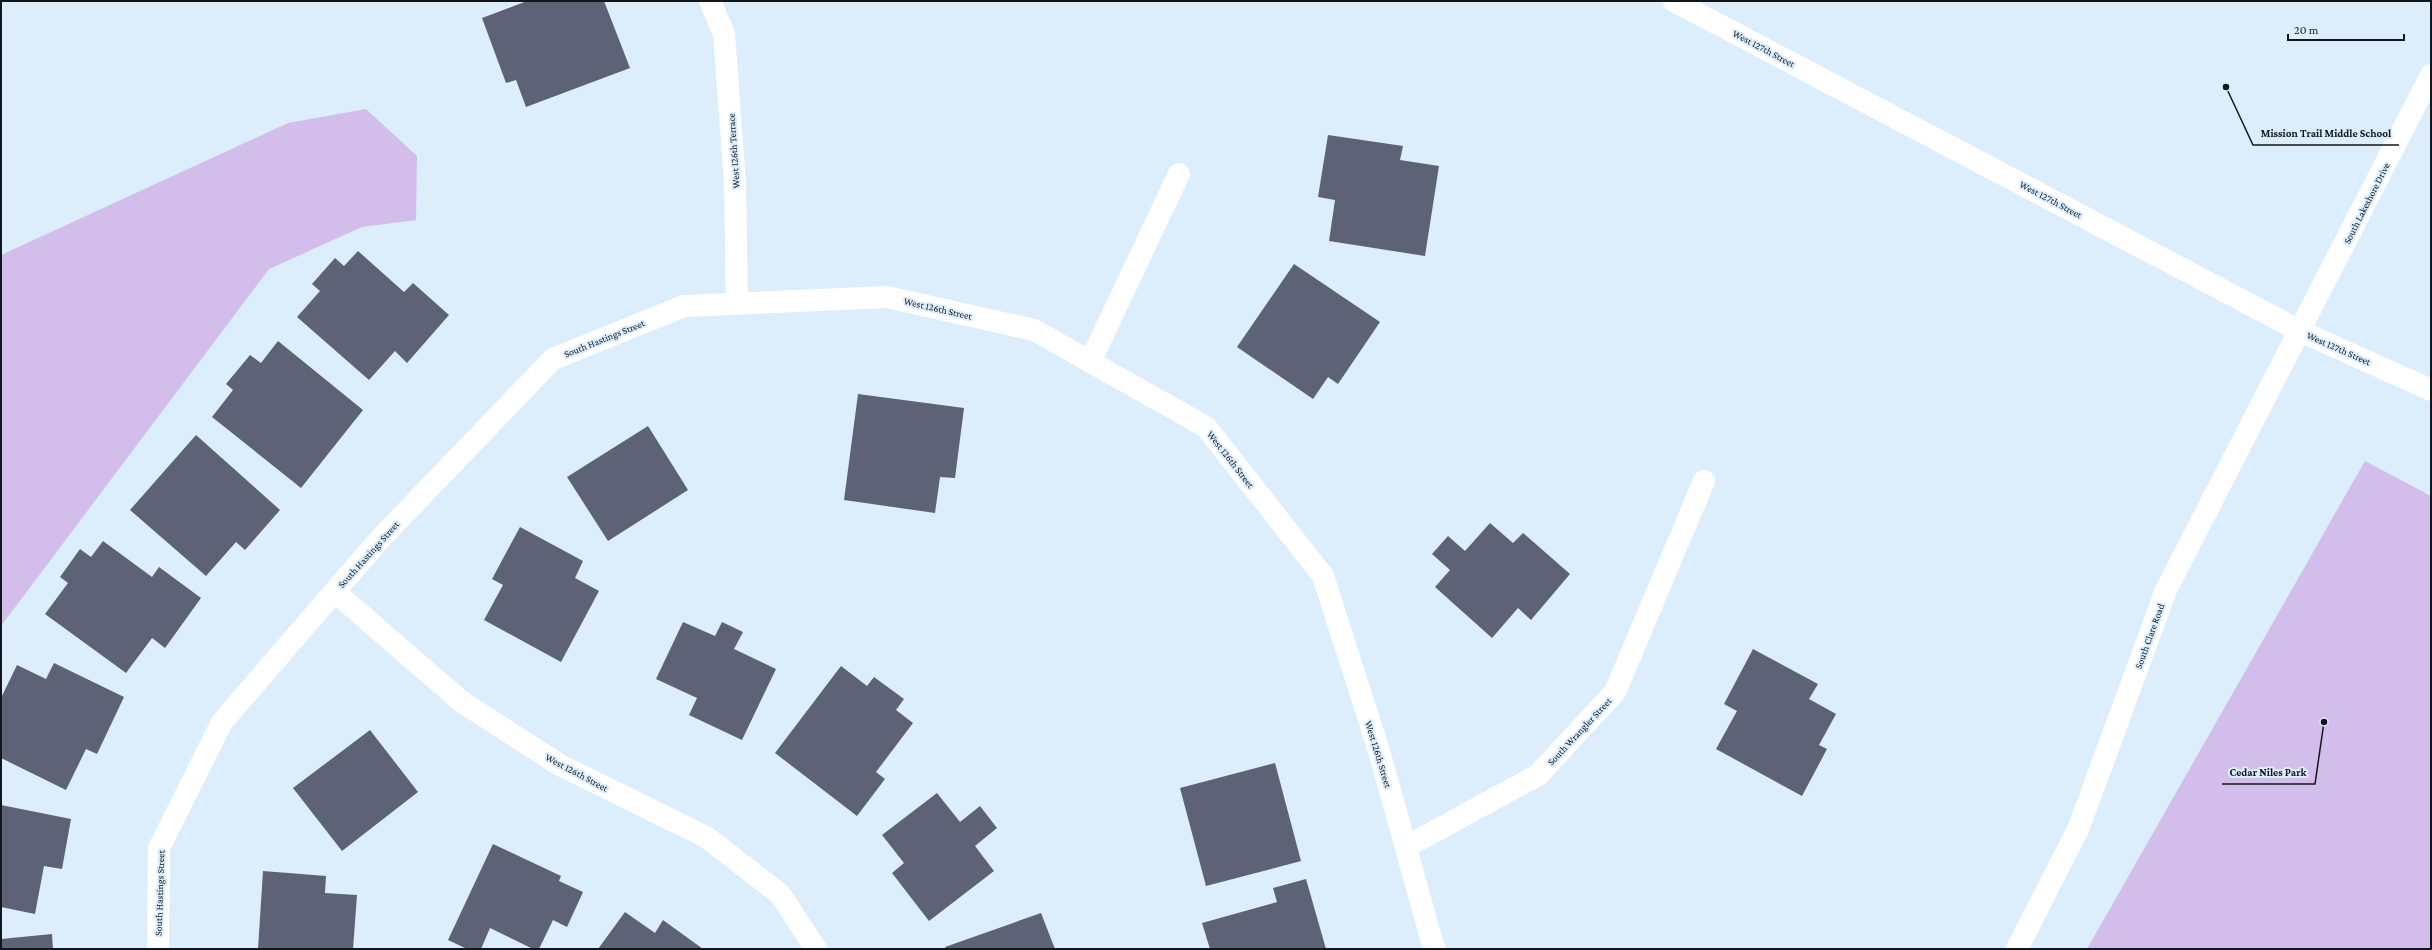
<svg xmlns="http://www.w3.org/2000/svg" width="2432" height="950" viewBox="0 0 2432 950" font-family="'Crimson Pro',serif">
<rect width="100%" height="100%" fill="#dcedfb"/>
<!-- green -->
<path fill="#d3bdea" d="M366 109 417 156 416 220 362 227 269 269 1 626V255L288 123Z
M2365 461 2431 496V949H2087Z"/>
<!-- building -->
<path fill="#5e6277" d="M527 1H604L630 68 526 107 516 80 506 83 482 18Z
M1328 135 1403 146 1400 160 1439 166 1425 256 1329 241 1335 200 1318 197Z
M358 251 404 292 413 283 449 315 407 363 395 351 369 380 297 317 320 291 312 284 335 258 344 266Z
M1294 264 1380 322 1338 384 1328 377 1313 399 1237 347Z
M278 341 363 410 301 488 212 417 233 390 226 384 250 355 261 363Z
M858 394 964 408 955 478 940 477 935 513 844 500Z
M648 426 688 490 608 541 567 477Z
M196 435 280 510 245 550 236 542 206 576 130 510Z
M1490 523 1513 543 1523 533 1570 574 1531 620 1518 608 1492 638 1435 587 1450 570 1432 554 1448 536 1465 551Z
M520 527 583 561 575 578 599 591 561 662 484 620 503 585 492 579Z
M103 541 152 577 159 567 201 598 165 648 152 638 126 673 45 614 68 583 60 577 80 549 91 557Z
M683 622 715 636 722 622 743 632 734 649 776 669 742 740 689 715 697 698 656 679Z
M1753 649 1818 684 1809 699 1836 714 1819 745 1827 749 1802 796 1716 749 1737 711 1724 704Z
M54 663 124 697 97 754 86 749 66 790 1 758V698L17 665 46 679Z
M841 666 867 686 874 677 904 699 896 710 913 723 876 772 885 779 857 816 775 753Z
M370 730 418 792 342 851 293 788Z
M1275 763 1301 861 1206 886 1180 788Z
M937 793 960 822 980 806 997 828 975 846 994 871 929 921 892 873 904 863 882 835Z
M1 805 71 819 62 869 44 866 35 914 1 907Z
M493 844 561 876 559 881 583 892 567 927 553 920 539 949H533L490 928 481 949H467L448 940Z
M263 871 326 876 325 893 357 895 353 949H258Z
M1306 879 1326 949H1210L1202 923 1277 902 1273 888Z
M625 912 655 933 663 920 703 949H598Z
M1041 913 1055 949H946L945 947Z
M52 934 53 949H1V939Z"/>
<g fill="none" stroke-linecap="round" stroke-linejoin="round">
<!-- minor -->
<path stroke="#fff" stroke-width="22" d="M710 1 724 34 735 183 737 304
M1674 1 2300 331 2431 390
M1090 362 1179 174
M335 592 462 702 560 765 706 837 780 894 816 949
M1406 847 1538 775 1615 692 1704 481
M158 949 159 848 222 722 380 539 553 359 684 306 887 297 1034 330 1206 427 1323 576 1379 751 1434 949
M2017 949 2079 827 2166 590 2431 75"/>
</g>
<g text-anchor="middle" stroke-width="4" stroke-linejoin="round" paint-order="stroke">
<!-- street labels -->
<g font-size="10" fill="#10181e" stroke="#dcedfb">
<text transform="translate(1764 48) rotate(28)" y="4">West 127th Street</text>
<text transform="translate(733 151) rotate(-94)" y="4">West 126th Terrace</text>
<text transform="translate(2051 199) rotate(28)" y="4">West 127th Street</text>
<text transform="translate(2366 203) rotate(-63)" y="4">South Lakeshore Drive</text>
<text transform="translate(938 308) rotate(13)" y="4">West 126th Street</text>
<text transform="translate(604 338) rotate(-22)" y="4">South Hastings Street</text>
<text transform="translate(2339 348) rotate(24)" y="4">West 127th Street</text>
<text transform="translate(1231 459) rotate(52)" y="4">West 126th Street</text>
<text transform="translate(368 554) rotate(-48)" y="4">South Hastings Street</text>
<text transform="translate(2149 636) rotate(-70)" y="4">South Clare Road</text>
<text transform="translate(1579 731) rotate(-47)" y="4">South Wrangler Street</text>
<text transform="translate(1379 754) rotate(73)" y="4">West 126th Street</text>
<text transform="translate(577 772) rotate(28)" y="4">West 126th Street</text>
<text transform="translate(159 893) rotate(-88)" y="4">South Hastings Street</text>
</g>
</g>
<!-- callouts -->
<path fill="none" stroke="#10181e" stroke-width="1.5" d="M2226 87L2253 145H2399M2324 722L2315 784H2222"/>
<g fill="#10181e" stroke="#dcedfb" stroke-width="1.5">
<circle cx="2226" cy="87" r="4"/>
<circle cx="2324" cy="722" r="4"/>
</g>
<g font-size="11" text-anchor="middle" font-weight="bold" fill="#10181e" stroke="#dcedfb" stroke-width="4" stroke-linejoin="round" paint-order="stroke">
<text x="2326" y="137">Mission Trail Middle School</text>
<text x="2268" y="776">Cedar Niles Park</text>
</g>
<!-- border -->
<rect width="2432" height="950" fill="none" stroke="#10181e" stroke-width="4"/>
<!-- scale -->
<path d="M2288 34v6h116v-6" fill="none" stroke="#10181e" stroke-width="2"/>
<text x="2294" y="34" font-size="12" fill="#10181e" stroke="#dcedfb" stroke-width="3" paint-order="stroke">20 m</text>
</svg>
